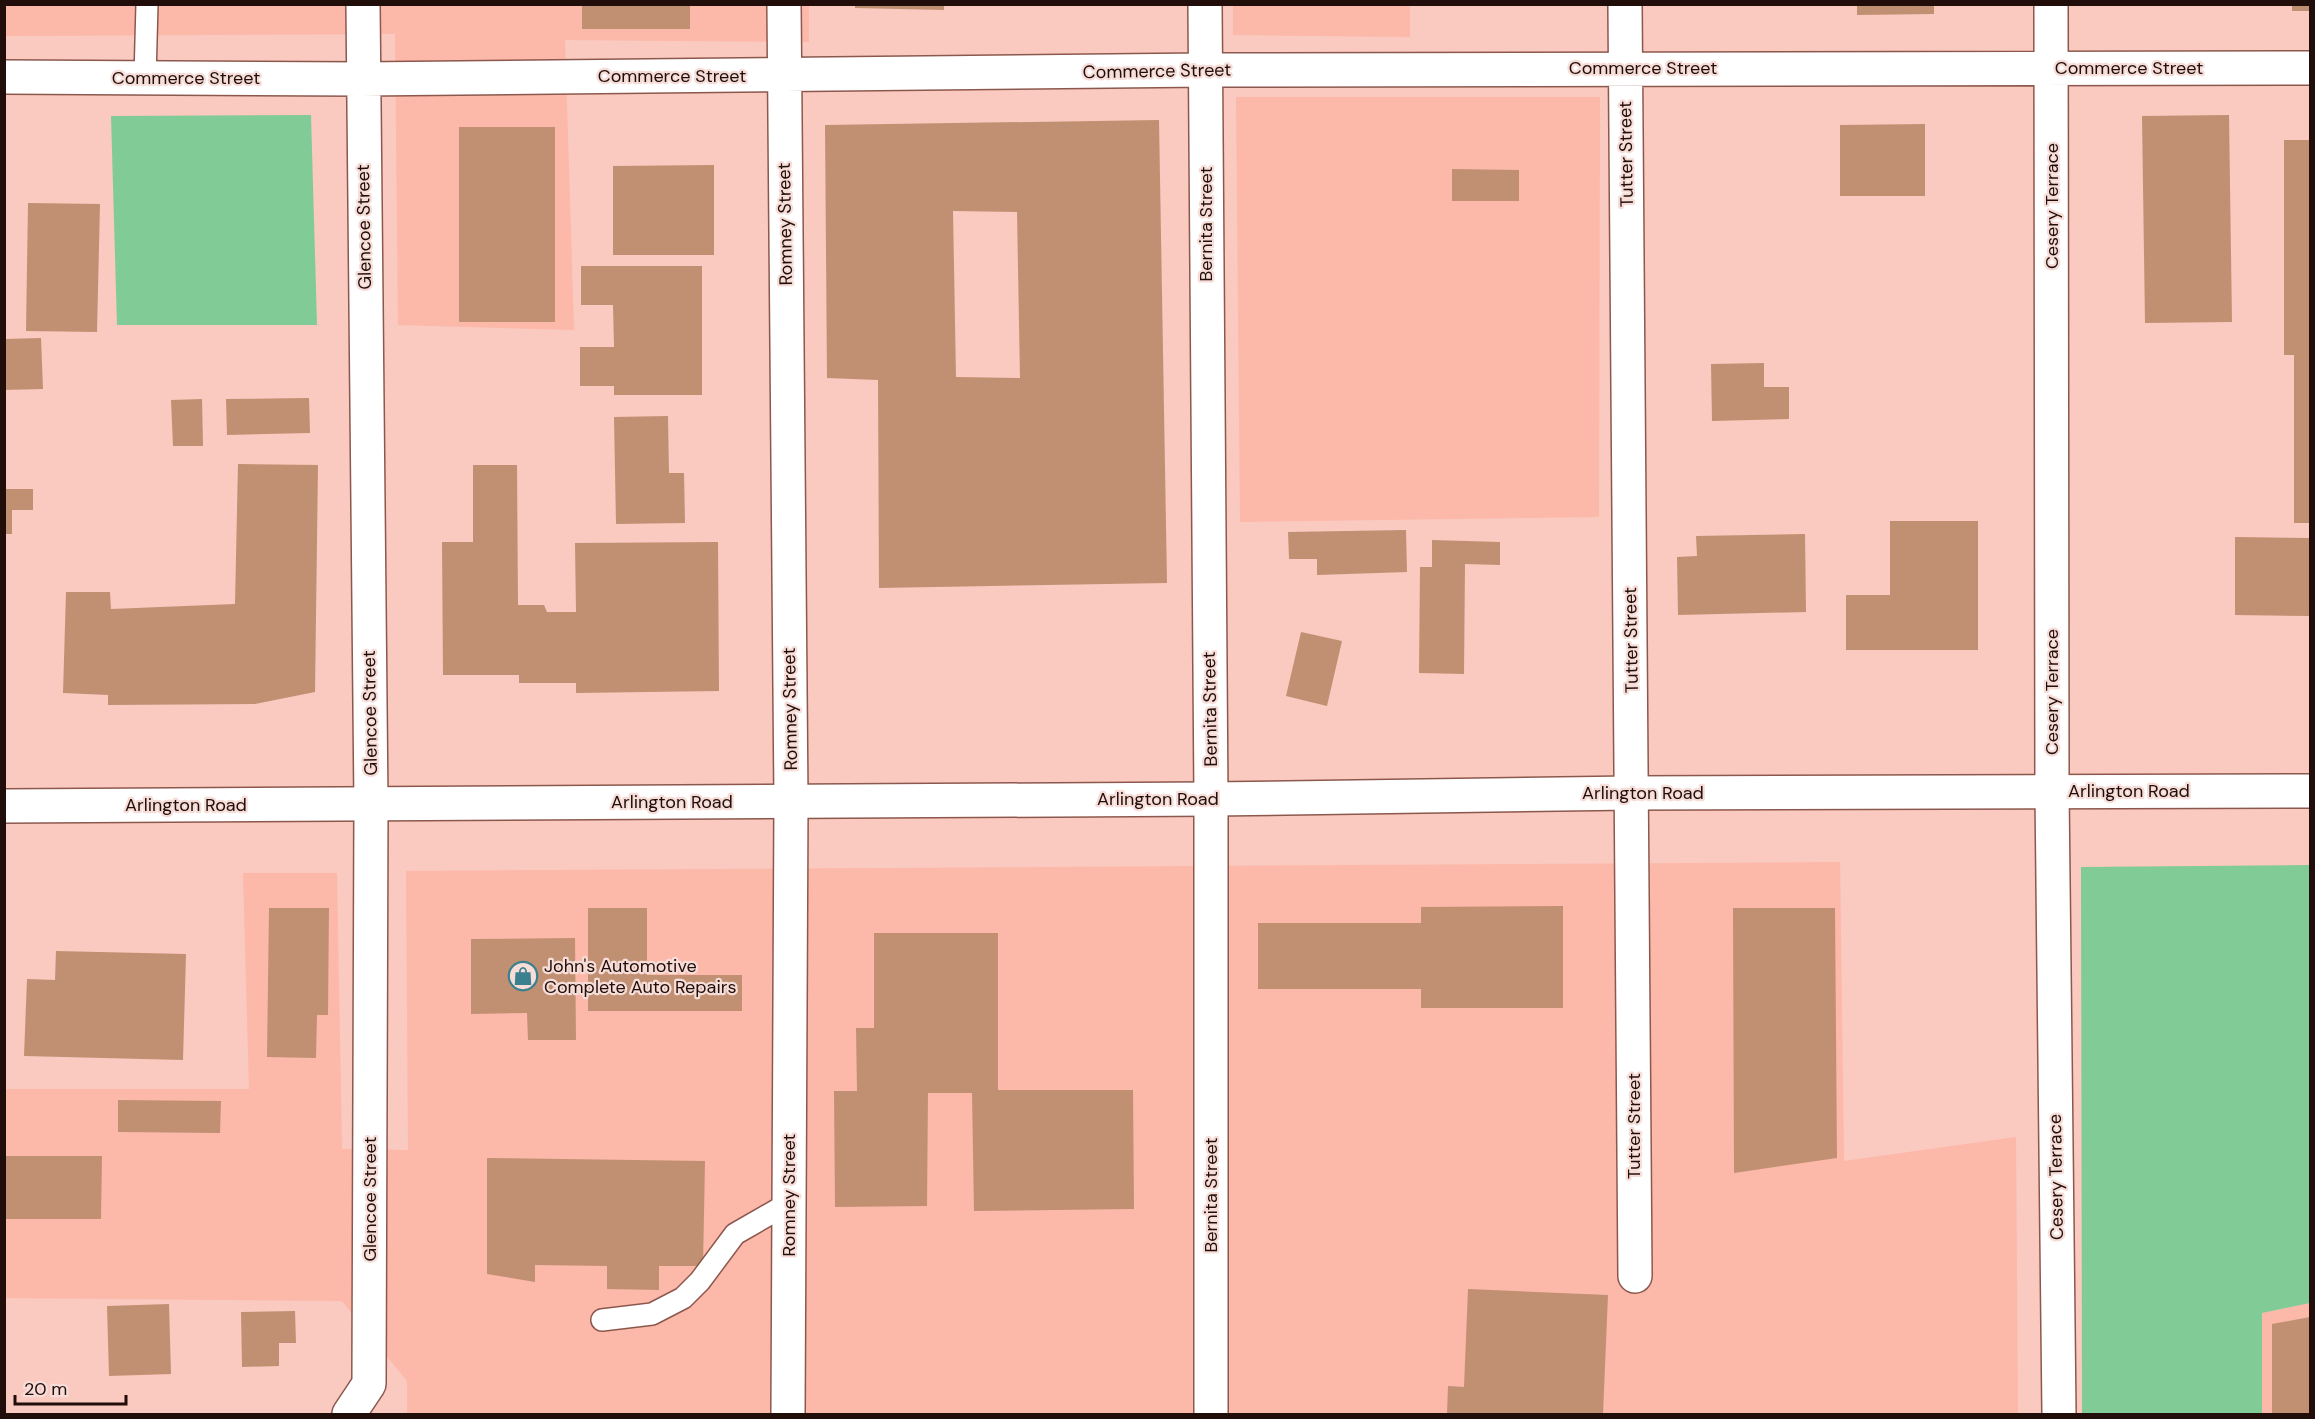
<svg xmlns="http://www.w3.org/2000/svg" width="2315" height="1419" viewBox="0 0 2315 1419" font-family="'DM Sans',sans-serif">
<rect width="100%" height="100%" fill="#fac9bf"/>
<!-- built -->
<path fill="#fcb8a9" d="M809 4V42L565 40 574 330 398 325 395 34 5 36 4 5Z
M1233 5H1410V37L1233 35Z
M1236 97H1600L1599 517 1240 522Z
M1840 862 1844 1161 2016 1137 2018 1414H407V1381L342 1301 5 1298V1089H249L243 873H337L342 1149 408 1150 406 871Z
M2310 1303V1414H2262V1313Z"/>
<!-- green -->
<path fill="#81cb97" d="M311 115 317 325H117L111 116Z
M2310 865V1303L2262 1313V1414H2082L2081 867Z"/>
<!-- building -->
<path fill="#c19072" fill-rule="evenodd" d="M582 4H690V29H582Z
M855 4H944V10L855 8Z
M1857 4H1934V14L1857 15Z
M2292 4H2310V11H2292Z
M2229 115 2232 322 2145 323 2142 116Z
M1159 120 1167 583 879 588 878 380 827 378 825 125ZM953 211 1017 212 1020 378 956 377Z
M1925 124V196H1840V125Z
M459 127H555V322H459Z
M2284 140H2310V523H2294V355H2284Z
M714 165V255H613V166Z
M1452 169 1519 170V201H1452Z
M28 203 100 204 97 332 26 331Z
M581 266H702V395H614V386H580V347H614L613 305H581Z
M41 338 43 389 4 390V339Z
M1764 363V387H1789V419L1712 421 1711 364Z
M309 398 310 433 227 435 226 399Z
M202 399 203 446H173L171 400Z
M668 416 669 473H684L685 523 616 524 614 417Z
M238 464 318 465 315 692 255 704 108 705V695L63 693 66 592H110L111 609 235 604Z
M473 465H517L518 605H544L547 612H576L575 543 718 542 719 691 576 693V683H519V675H443L442 542H473Z
M4 489H33V510H12V534H4Z
M1890 521H1978V650H1846V595H1890Z
M1406 530 1407 572 1317 575V559H1289L1288 532Z
M1805 534 1806 612 1678 615 1677 557 1697 556 1696 536Z
M2235 537 2310 538V616L2235 615Z
M1432 540 1500 542V565L1465 564 1464 674 1419 673 1420 567H1432Z
M1301 632 1342 641 1327 706 1286 696Z
M1563 906V1008H1421V989H1258V923H1421V907Z
M269 908H329L328 1015H317L316 1058 267 1057Z
M588 908H647V975H742V1011H588Z
M1733 908H1835L1837 1158 1734 1173Z
M874 933H998V1090H1133L1134 1209 974 1211 972 1093H928L927 1206 835 1207 834 1091H857L856 1028H874Z
M575 938 576 1040H528L527 1013 471 1014V939Z
M56 951 186 954 183 1060 24 1056 27 979 55 980Z
M118 1100 221 1101 220 1133 118 1132Z
M4 1156H102L101 1219H4Z
M487 1158 705 1161 703 1266H659V1290L607 1289V1266L535 1265V1282L487 1274Z
M1468 1289 1608 1295 1603 1414H1447L1448 1386 1464 1387Z
M169 1304 171 1374 109 1376 107 1306Z
M295 1311 296 1343H279V1366L242 1367 241 1312Z
M2310 1317V1414H2272V1324Z"/>
<g fill="none" stroke-linecap="round" stroke-linejoin="round">
<!-- lane casing -->
<g stroke="#8c584d" stroke-width="24">
<path id="lane" d="M145 78 147 4
M602 1320 652 1314 683 1298 700 1281 735 1234 789 1203"/>
</g>
<!-- street casing -->
<g stroke="#8c584d" stroke-width="36">
<path id="street" d="M784 4 791 801 788 1414
M1205 4 1211 799V1414
M1625 4 1635 1276
M2051 4 2052 792 2059 1414
M4 77 362 79 1205 70 2310 68
M349 1414 369 1384 371 804 363 4"/>
</g>
<!-- secondary casing -->
<g stroke="#8c584d" stroke-width="36">
<path id="secondary" d="M4 806 1211 799 1632 793 2310 791"/>
</g>
<!-- lane -->
<use href="#lane" stroke="#fff" stroke-width="21"/>
<!-- street -->
<use href="#street" stroke="#fff" stroke-width="33"/>
<!-- secondary -->
<use href="#secondary" stroke="#fff" stroke-width="33"/>
</g>
<!-- icons -->
<defs>
<g id="shop-ring" transform="scale(1.5)"><circle r="9.5" fill="#f6ddd8" stroke="#3b808e" stroke-width="1.5"/><path d="M-5-2.5h2.3a2.7 3.5 0 0 1 5.4 0H5L5.5 6h-11ZM-1.5-2.5h3a1.5 2.3 0 0 0-3 0Z" fill="#3b808e"/></g>
</defs>
<g fill-rule="evenodd">
<use href="#shop-ring" x="523" y="976"/>
</g>
<g text-anchor="middle" stroke-width="4.5" stroke-linejoin="round" paint-order="stroke">
<!-- street labels -->
<g font-size="18" fill="#210d09" stroke="#f6ddd8">
<text x="1643" y="74">Commerce Street</text>
<text x="2129" y="74">Commerce Street</text>
<text transform="translate(1157 71) rotate(-1)" y="6">Commerce Street</text>
<text x="672" y="82">Commerce Street</text>
<text x="186" y="84">Commerce Street</text>
<text transform="translate(1626 154) rotate(-91)" y="6">Tutter Street</text>
<text transform="translate(2052 206) rotate(-90)" y="6">Cesery Terrace</text>
<text transform="translate(785 224) rotate(-91)" y="6">Romney Street</text>
<text transform="translate(1206 224) rotate(-90)" y="6">Bernita Street</text>
<text transform="translate(364 227) rotate(-91)" y="6">Glencoe Street</text>
<text transform="translate(1631 640) rotate(-91)" y="6">Tutter Street</text>
<text transform="translate(2052 692) rotate(-90)" y="6">Cesery Terrace</text>
<text transform="translate(790 709) rotate(-91)" y="6">Romney Street</text>
<text transform="translate(1210 709) rotate(-91)" y="6">Bernita Street</text>
<text transform="translate(370 713) rotate(-91)" y="6">Glencoe Street</text>
<text x="2129" y="797">Arlington Road</text>
<text x="1643" y="799">Arlington Road</text>
<text x="1158" y="805">Arlington Road</text>
<text x="672" y="808">Arlington Road</text>
<text x="186" y="811">Arlington Road</text>
<text transform="translate(1634 1126) rotate(-90)" y="6">Tutter Street</text>
<text transform="translate(2056 1177) rotate(-91)" y="6">Cesery Terrace</text>
<text transform="translate(789 1195) rotate(-90)" y="6">Romney Street</text>
<text transform="translate(1211 1195) rotate(-90)" y="6">Bernita Street</text>
<text transform="translate(370 1199) rotate(-90)" y="6">Glencoe Street</text>
</g>
<!-- poi labels -->
<g font-size="18" fill="#210d09" stroke="#f6ddd8" text-anchor="start">
<text x="544" y="972">John's Automotive<tspan x="544" dy="21">Complete Auto Repairs</tspan></text>
</g>
</g>
<!-- border -->
<rect width="2315" height="1419" fill="none" stroke="#210d09" stroke-width="12"/>
<!-- scale -->
<path d="M15 1395v9h111v-9" fill="none" stroke="#210d09" stroke-width="3"/>
<text x="24" y="1395" font-size="18" fill="#210d09" stroke="#f6ddd8" stroke-width="4.5" paint-order="stroke">20 m</text>
</svg>
